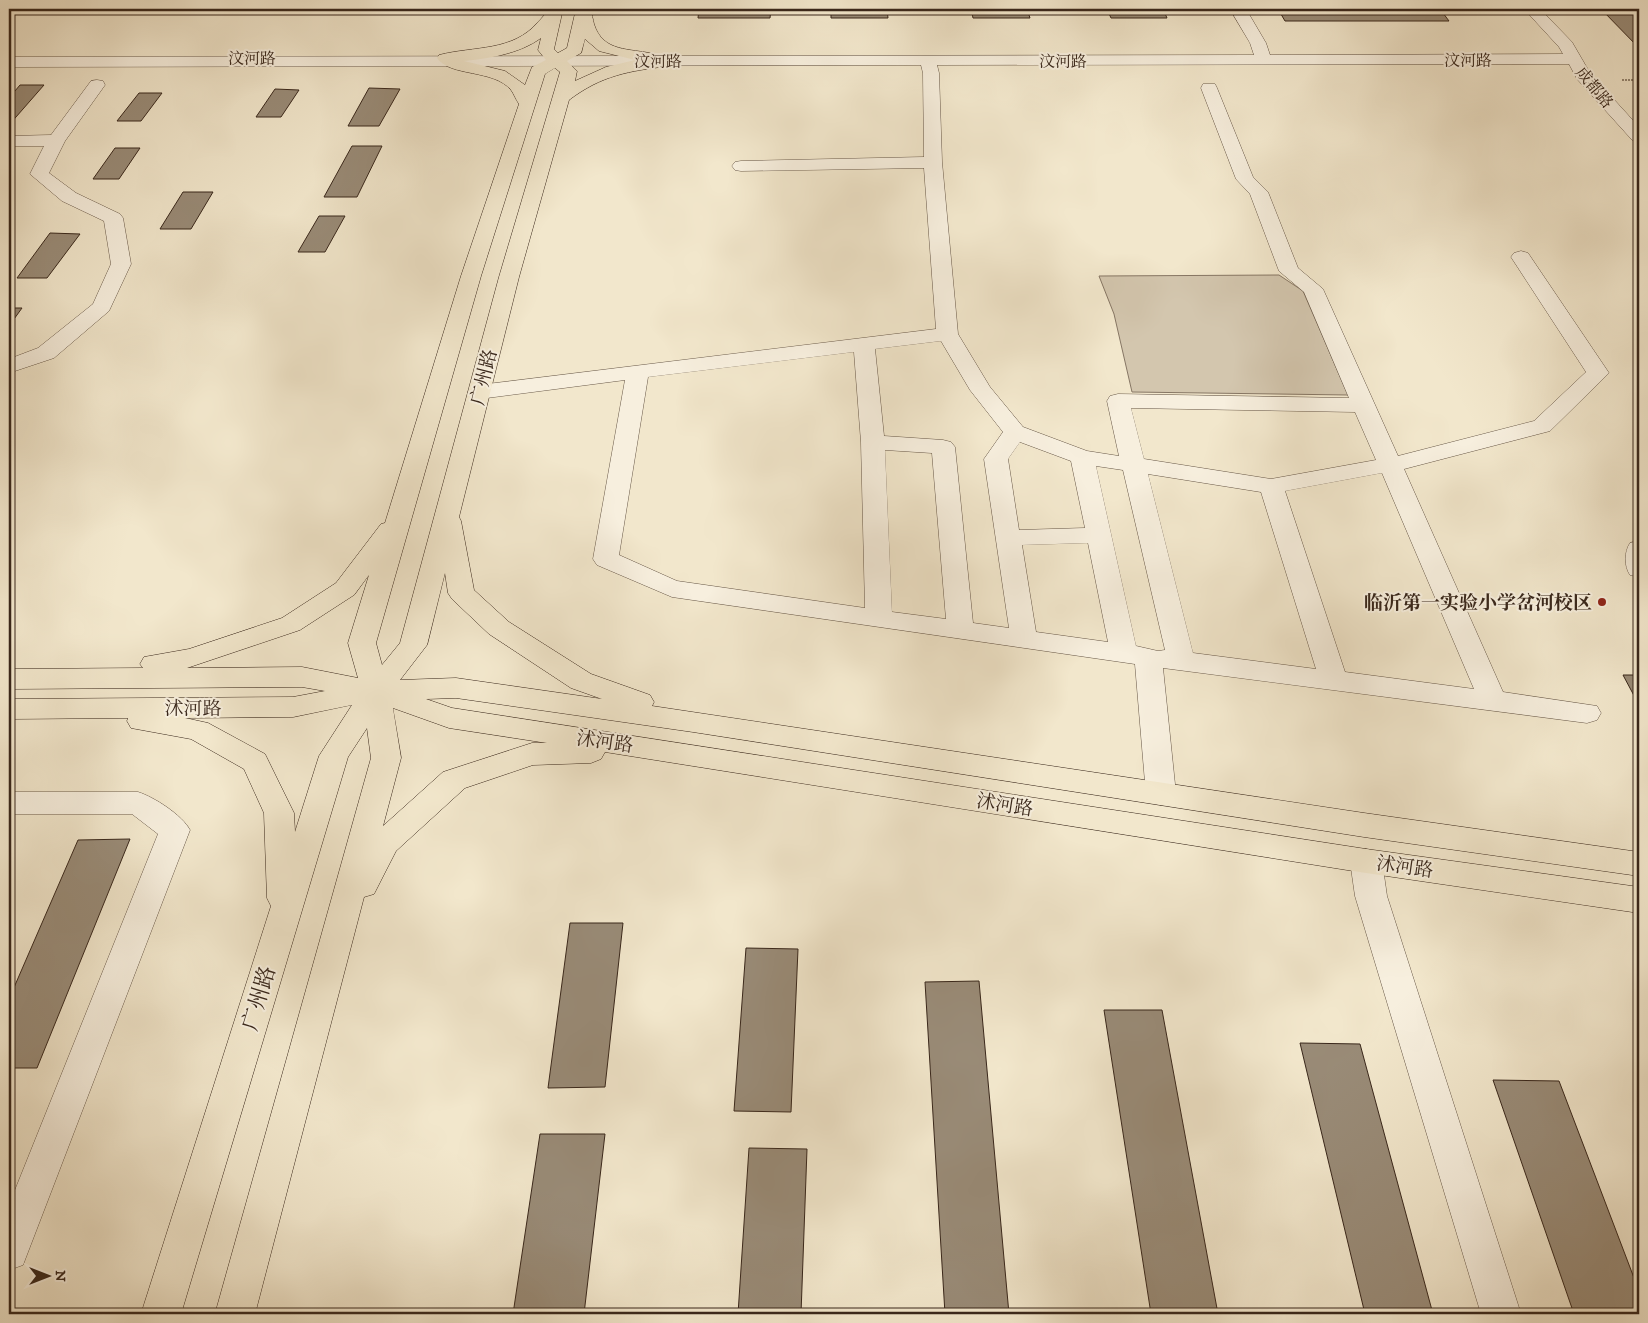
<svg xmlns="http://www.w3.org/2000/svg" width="1648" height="1323" viewBox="0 0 1648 1323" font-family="'IM FELL DW Pica','Noto Serif SC',serif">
<rect width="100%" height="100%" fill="#f2e7cc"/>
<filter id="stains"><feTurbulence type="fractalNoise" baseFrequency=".004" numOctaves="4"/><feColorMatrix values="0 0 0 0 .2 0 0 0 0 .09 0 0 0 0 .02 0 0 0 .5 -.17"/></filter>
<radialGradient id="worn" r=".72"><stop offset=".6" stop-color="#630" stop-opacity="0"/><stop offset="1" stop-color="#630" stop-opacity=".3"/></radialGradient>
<!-- green -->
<path fill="#d3c6ae" stroke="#867664" d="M1279 275 1303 291 1348 395 1132 392 1114 314 1099 276Z"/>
<!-- building -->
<path fill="#998b77" stroke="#39271b" d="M699 9H771L770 18H698Z
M831 9H887L888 18H831Z
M971 9H1027L1030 18H973Z
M1107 9H1163L1167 18H1111Z
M1278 9H1440L1449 21H1285Z
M1601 9H1639V48Z
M20 85H44L9 125V98Z
M369 88 400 89 379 126H348Z
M275 89 299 90 281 117H256Z
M139 93H162L141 121H117Z
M352 146H382L357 197H324Z
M115 148H140L119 179H93Z
M183 192H213L191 229H160Z
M319 216H345L325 252H298Z
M50 233 80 234 47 278H17Z
M9 308H22L9 326Z
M1623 675H1639V705Z
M130 839 37 1068H9V999L78 840Z
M570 923H623L605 1087 548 1088Z
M746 948 798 949 791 1112 734 1111Z
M979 981 1009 1314H945L925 982Z
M1104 1010H1162L1218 1314H1151Z
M1300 1043 1360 1044 1433 1314H1365Z
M1493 1080 1559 1081 1639 1291V1314H1574Z
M540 1134H605L584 1314H513Z
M749 1148 807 1149 801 1314H738Z"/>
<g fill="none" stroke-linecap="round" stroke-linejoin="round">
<!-- minor casing -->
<g stroke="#675747" stroke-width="1">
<path id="minor" d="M1230 9H1246L1266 43 1270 55 1563 54 1559 47 1524 9H1540L1572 42 1590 73 1639 127V142L1633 141 1577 79 1569 64 937 65 939 73 942 162 958 334 990 387 1023 427 1087 451 1119 456 1107 401 1110 396 1118 394 1349 398 1304 292 1279 271 1250 194 1236 179 1201 88 1203 84H1215L1217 88 1253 177 1268 192 1298 268 1323 289 1398 456 1534 421 1586 372 1511 257 1514 253 1521 251 1528 253 1609 373 1550 431 1404 469 1503 692 1597 706 1601 713 1597 720 1587 723 1163 668 1176 794 1172 802 1161 805 1150 802 1146 794 1135 664 672 597 597 565 593 559 625 380 479 399 471 397 468 392 471 387 479 385 936 329 924 168 741 171 735 170 732 166 735 162 741 161 924 157 923 73 921 65 9 67V57L1254 55 1250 43ZM941 341 970 390 1003 432 984 459 1009 628 973 623 955 447 951 442 943 440 884 436 875 349ZM854 352 861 442 865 608 677 581 619 555 648 377ZM1131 408 1355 412 1376 460 1271 479 1144 459ZM1020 442 1071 461 1085 528 1019 530 1008 459ZM885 450 932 453 946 619 892 612ZM1096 466 1123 470 1165 650 1158 651 1136 646ZM1382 473 1474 689 1345 672 1285 491ZM1148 474 1261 492 1316 669 1193 653ZM1088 543 1108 642 1036 632 1022 545Z
M97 80 103 81 105 85 65 141 49 173 76 193 120 214 123 218 131 264 109 311 54 358 9 373V359L38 348 93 304 111 264 104 221 62 201 30 174 44 146H9V136L51 135 91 81Z
M1639 541V577L1630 575C1624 566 1624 552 1630 543Z
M9 792H138C154 797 182 815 190 830L28 1252 23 1265 9 1270V1205L158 834 132 814H9Z
M1366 849 1377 852 1382 861 1387 896 1521 1314H1481L1355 896 1350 861 1355 852Z"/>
</g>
<!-- major casing -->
<g stroke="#39271b" stroke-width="1">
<path id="major" d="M547 9H563L554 49 558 53 567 48 576 9H592C591 14 593 19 594 24 603 53 630 48 654 54L656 58H675L677 61 675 64 669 66C629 71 602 75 569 100L519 277 459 517 461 521 474 590 509 622 591 674 650 695 654 702 652 706 1364 813 1639 852V876L1364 837 693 732 456 698 426 699 452 708 1366 849 1639 887V913L1366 873 605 752 601 759 591 763 533 765 465 788 396 851 374 894 364 897 255 1314H215L371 758 367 728 348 757 181 1314H141L271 906 267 898 264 813 244 769 191 739 131 728 127 721 128 718 9 719V699L293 697 325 691 302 687 9 689V669L143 668 140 664 144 657 189 649 282 618 336 583 381 524 385 523 461 276 519 104C516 100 514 94 511 90 494 69 450 77 437 58L439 55C474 46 513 52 538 22 542 18 546 14 547 9ZM541 38 538 50 546 60 532 67 525 85 505 71 464 61C490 58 519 54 541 38ZM585 39 599 51 635 60 606 67 575 81 577 71 567 61 581 53ZM555 68 560 72 499 277 400 643 382 665 376 643 481 276 545 74ZM445 573 448 593 452 599 489 634 571 688 602 699 456 678 400 680 427 645ZM369 575 348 643 358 678 302 667 187 668 300 630 354 595ZM352 705 319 756 295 832 294 813 265 754 208 723 185 718 293 717ZM393 708 449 728 547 743H532L443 772 383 826 401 758Z"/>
</g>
<!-- path -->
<path stroke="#39271b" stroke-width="2" stroke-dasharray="0.5 1" stroke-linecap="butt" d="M1622 80H1639"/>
<!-- minor -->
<use href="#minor" fill="#f7efde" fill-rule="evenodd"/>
<!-- major -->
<use href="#major" fill="#f2e7cc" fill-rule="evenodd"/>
</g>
<!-- markers -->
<circle fill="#8f2418" stroke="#f7efde" stroke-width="2" cx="1602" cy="602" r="5"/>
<g text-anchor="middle" stroke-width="4" stroke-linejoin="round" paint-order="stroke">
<!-- far-street labels -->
<g font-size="16" fill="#39271b" stroke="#f7efde">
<text x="252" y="64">汶河路</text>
<text x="1468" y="66">汶河路</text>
<text x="658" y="67">汶河路</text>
<text x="1063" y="67">汶河路</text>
<text transform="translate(1595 87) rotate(50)" y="6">成都路</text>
</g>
<!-- street labels -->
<g font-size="19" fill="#39271b" stroke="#f7efde">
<text transform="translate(483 377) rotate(-76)" y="7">广州路</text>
<text x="193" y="715">沭河路</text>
<text transform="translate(605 741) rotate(8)" y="7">沭河路</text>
<text transform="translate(1005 804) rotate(9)" y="7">沭河路</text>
<text transform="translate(1405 866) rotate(8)" y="7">沭河路</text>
</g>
<!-- poi labels -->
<g font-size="19" font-weight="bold" fill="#39271b" stroke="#f7efde" text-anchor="end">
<text x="1592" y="609">临沂第一实验小学岔河校区</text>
</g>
<!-- near-street labels -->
<g font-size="22" fill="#39271b" stroke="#f7efde">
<text transform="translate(258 998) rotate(-73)" y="8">广州路</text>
</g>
</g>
<!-- margin -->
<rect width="1648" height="1323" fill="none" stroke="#f2e7cc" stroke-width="30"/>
<rect x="10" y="10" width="1628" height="1303" fill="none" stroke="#39271b" stroke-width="2.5"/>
<rect x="15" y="15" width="1618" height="1293" fill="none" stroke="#39271b"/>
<!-- north arrow -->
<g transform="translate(48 1276) rotate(90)" stroke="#f7efde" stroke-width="4" paint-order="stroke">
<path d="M0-4L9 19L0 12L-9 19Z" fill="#39271b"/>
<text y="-8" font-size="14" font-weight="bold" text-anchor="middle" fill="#39271b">N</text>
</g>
<rect width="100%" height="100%" filter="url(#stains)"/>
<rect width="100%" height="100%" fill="url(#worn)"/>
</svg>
